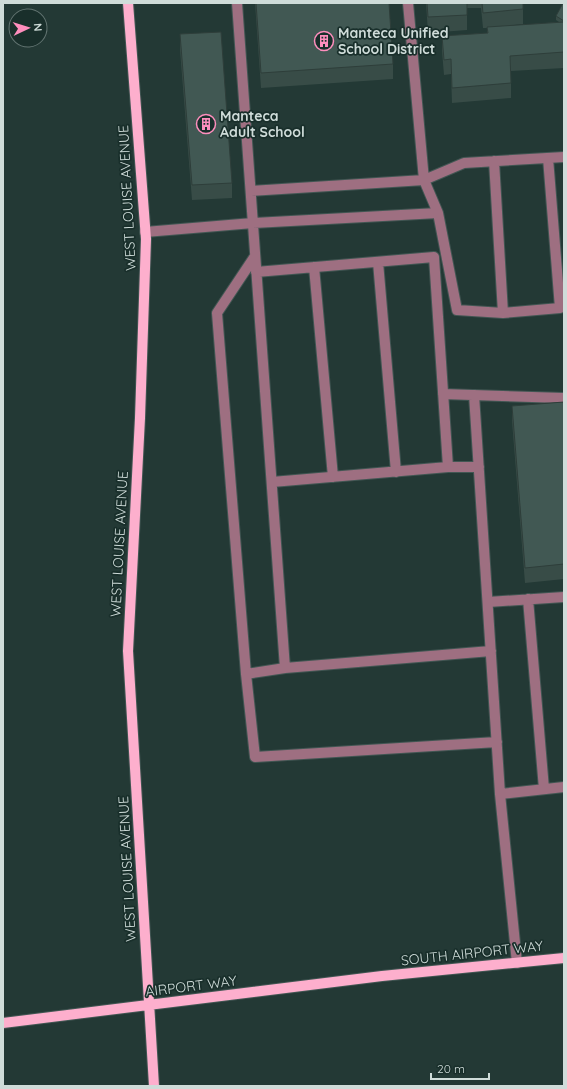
<svg xmlns="http://www.w3.org/2000/svg" width="567" height="1089" viewBox="0 0 567 1089" font-family="Quicksand,sans-serif">
<rect width="100%" height="100%" fill="#233935"/>
<g fill="none" stroke-linecap="round" stroke-linejoin="round">
<!-- minor casing -->
<g stroke="#425653" stroke-width="12">
<path id="minor" d="M237 3 285 668 246 674 217 313 255 256
M408 3 424 180 438 213
M494 161 503 313 560 308 548 158
M251 191 424 180 464 163 564 157
M145 232 253 223 438 213 457 310 503 313
M378 262 396 472
M314 267 333 477
M256 272 434 257 448 467 272 482
M443 394 564 398
M474 395 500 794
M448 467H479
M528 599 544 789
M488 602 564 597
M285 668 491 651
M246 674 255 757 497 742
M517 963 500 794 564 787"/>
</g>
<!-- major casing -->
<g stroke="#425653" stroke-width="12">
<path id="major" d="M128 3 146 239 140 418 128 651 154 1086
M3 1023 382 976 564 958"/>
</g>
<!-- minor -->
<use href="#minor" stroke="#9e6f81" stroke-width="10"/>
<!-- major -->
<use href="#major" stroke="#fdafcd" stroke-width="10"/>
</g>
<!-- wall -->
<path fill="#384c47" d="M255 3H389L393 64V79L261 88Z
M426 3H523V24L505 26 559 22 556 20V16L564 3V68L511 71V98L452 103 451 74 444 75 442 51V36L487 33V28H483L481 8H467V30L428 33Z
M180 34 232 183V198L192 200 180 50Z
M564 402V579L525 583 512 421V406Z"/>
<!-- building -->
<path fill="#415853" stroke="#2e3e3a" d="M256 3H389L393 64 261 73Z
M427 3H467V15L428 17Z
M482 3H523V9L483 13Z
M563 3H564V21L556 16Z
M564 22V52L510 56 511 83 452 88 451 59 444 60 442 36 488 33 487 27Z
M221 32 232 183 192 185 180 34Z
M564 402V564L525 568 512 406Z"/>
<!-- icons -->
<defs>
<g id="building-ring" transform="scale(1)"><circle r="9.5" fill="#192f2b" stroke="#fe8ebd" stroke-width="1.5"/><path d="M-4-6H4V6H1V3H-1V6H-4ZM-2.5-4.3h1.7v1.8h-1.7ZM.8-4.3h1.7v1.8H.8ZM-2.5-1h1.7V.8h-1.7ZM.8-1h1.7V.8H.8Z" fill="#fe8ebd"/></g>
</defs>
<g fill-rule="evenodd">
<use href="#building-ring" x="324" y="41"/>
<use href="#building-ring" x="206" y="124"/>
</g>
<g text-anchor="middle" stroke-width="3.5" stroke-linejoin="round" paint-order="stroke">
<!-- poi labels -->
<g font-size="14" font-weight="bold" fill="#cfdcd9" stroke="#192f2b" text-anchor="start">
<text x="338" y="38">Manteca Unified<tspan x="338" dy="16">School District</tspan></text>
<text x="220" y="121">Manteca<tspan x="220" dy="16">Adult School</tspan></text>
</g>
<!-- street labels -->
<g font-size="14" fill="#cfdcd9" stroke="#192f2b">
<text transform="translate(127 198) rotate(-93)" y="5">WEST LOUISE AVENUE</text>
<text transform="translate(119 544) rotate(-87)" y="5">WEST LOUISE AVENUE</text>
<text transform="translate(127 869) rotate(-93)" y="5">WEST LOUISE AVENUE</text>
<text transform="translate(472 953) rotate(-6)" y="5">SOUTH AIRPORT WAY</text>
<text transform="translate(191 986) rotate(-7)" y="5">AIRPORT WAY</text>
</g>
</g>
<!-- border -->
<rect width="567" height="1089" fill="none" stroke="#cfdcd9" stroke-width="8"/>
<!-- north arrow -->
<g transform="translate(28 28) rotate(86)"><circle r="19" fill="#192f2b" stroke="#627471"/>
<path d="M0-3L7 15L0 10L-7 15Z" fill="#fe8ebd"/>
<text y="-6" font-size="11" font-weight="bold" text-anchor="middle" fill="#cfdcd9">N</text>
</g>
<!-- scale -->
<path d="M431 1073v6h58v-6" fill="none" stroke="#cfdcd9" stroke-width="2"/>
<text x="437" y="1073" font-size="12" fill="#cfdcd9" stroke="#192f2b" stroke-width="3" paint-order="stroke">20 m</text>
</svg>
